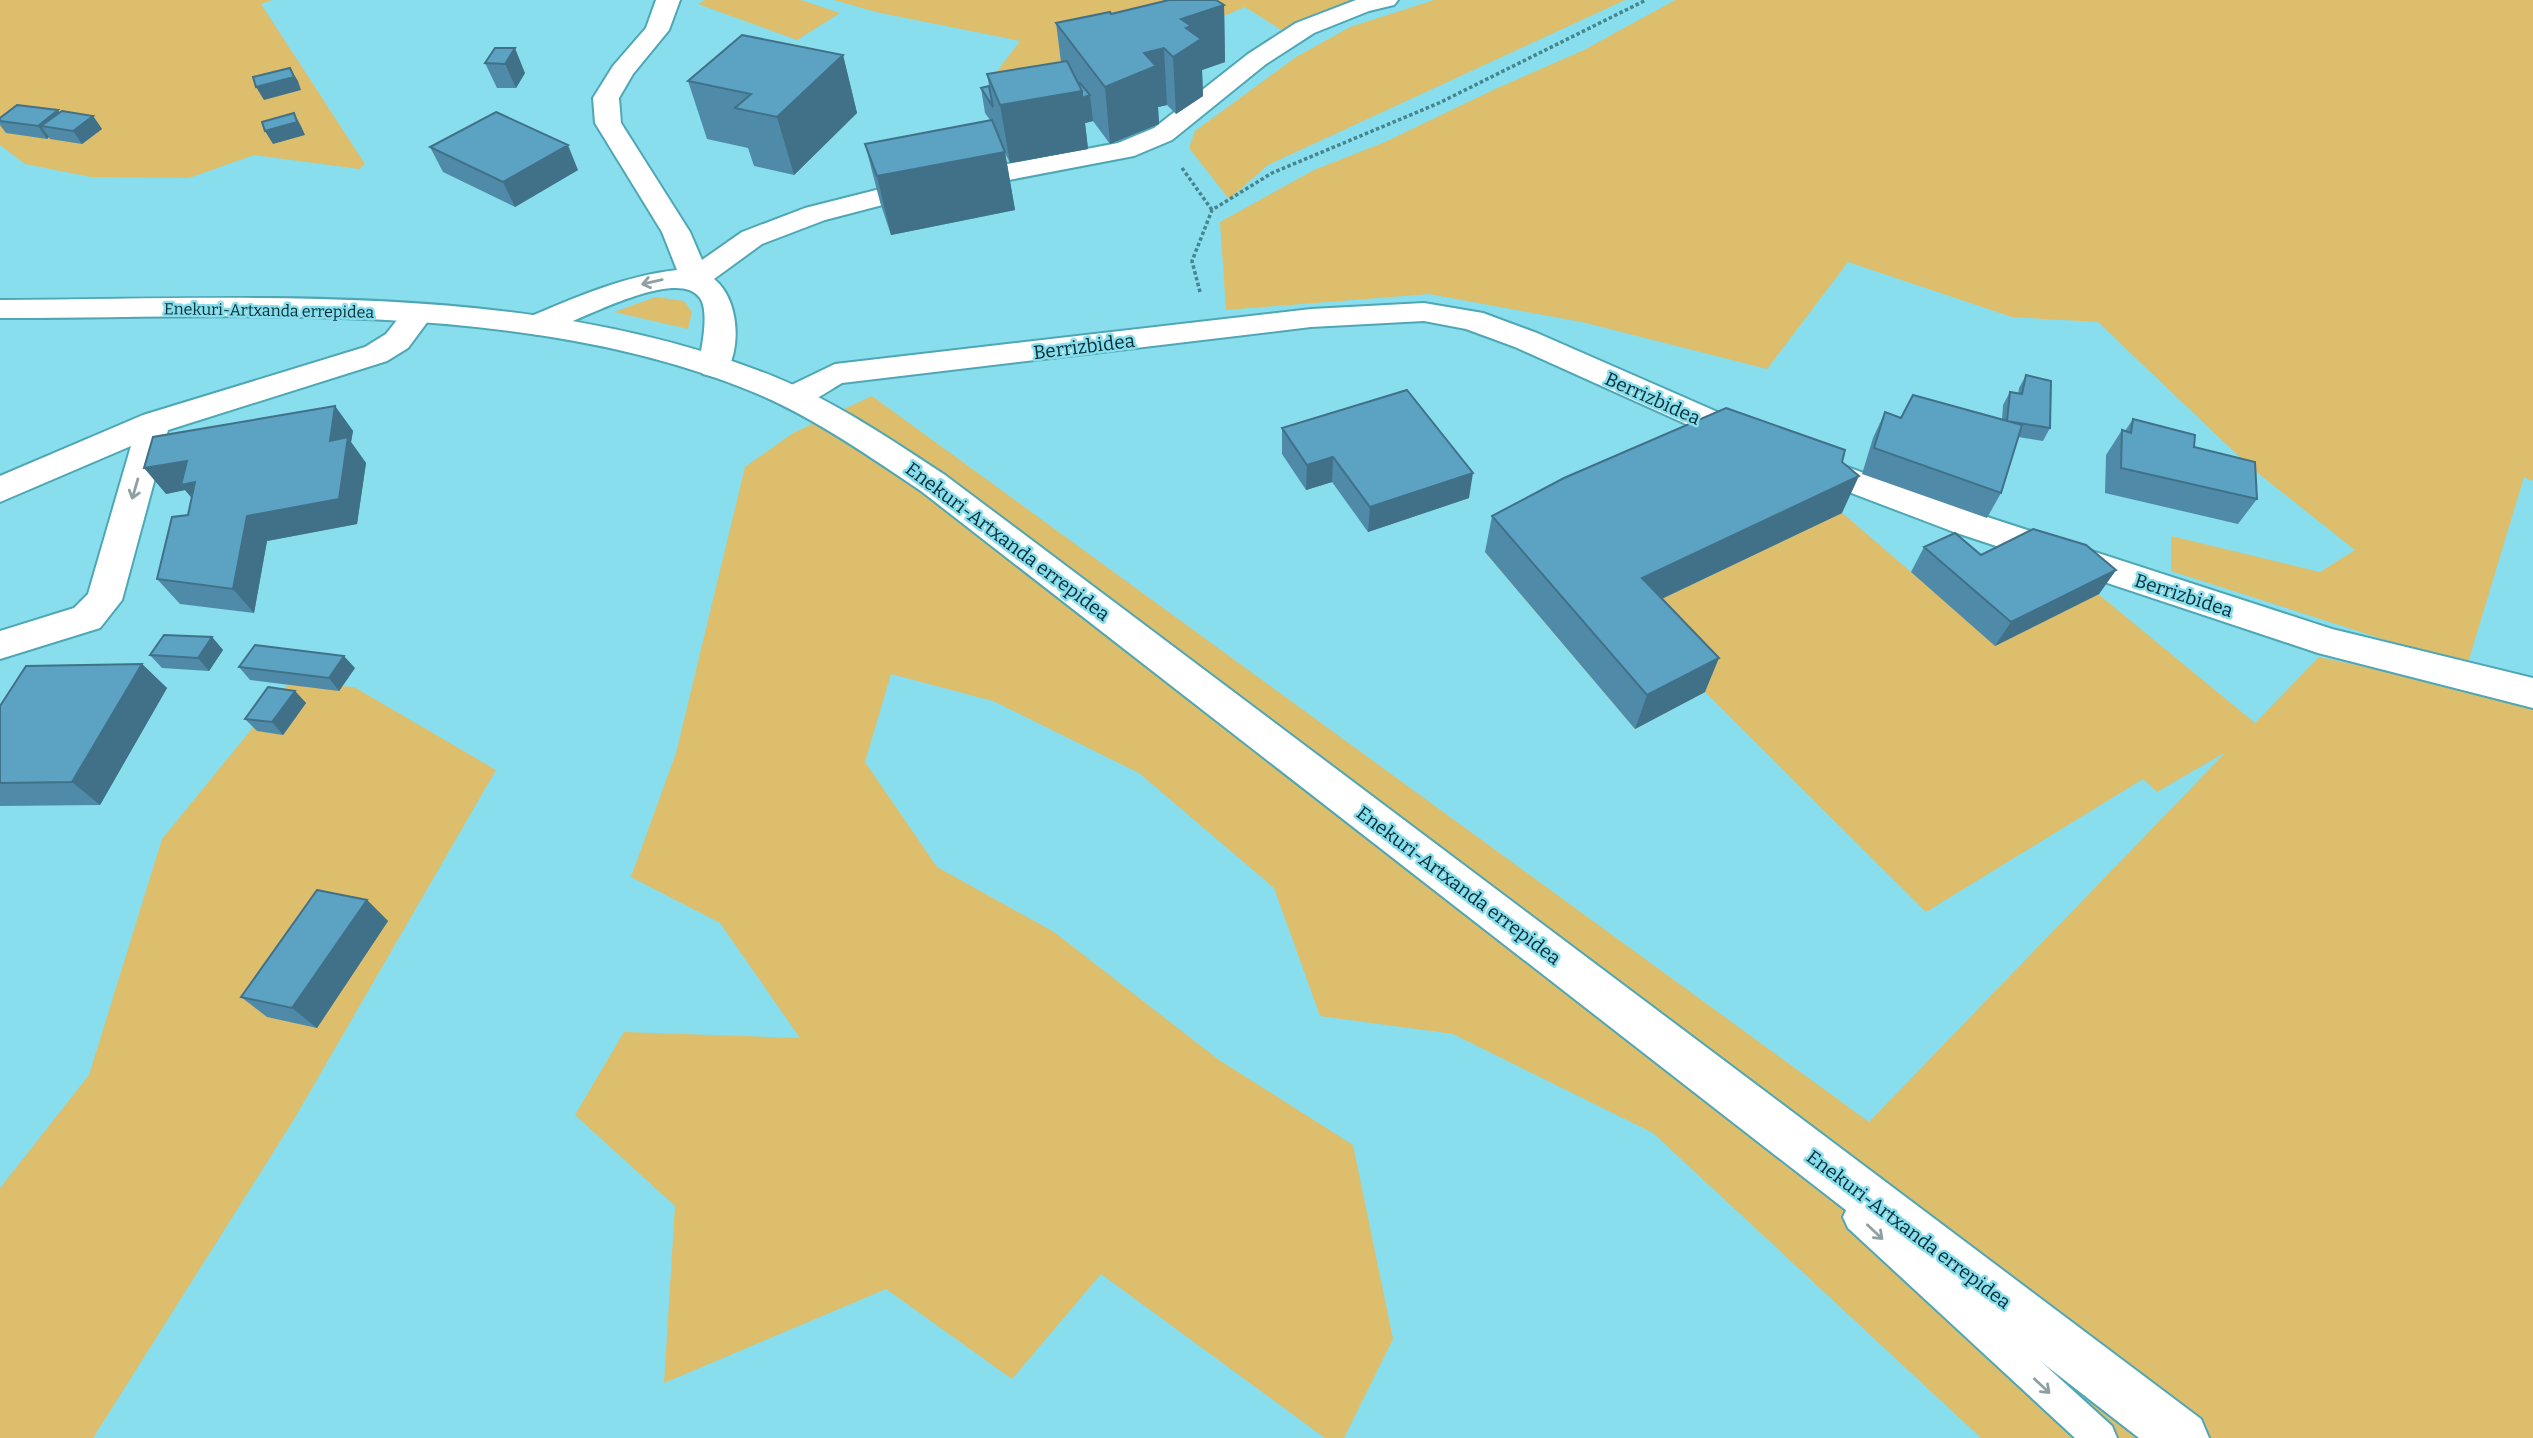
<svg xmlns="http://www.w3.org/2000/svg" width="2533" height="1438" viewBox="0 0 2533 1438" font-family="Bitter,serif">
<rect width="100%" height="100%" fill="#88deed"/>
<!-- green -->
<path fill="#dcbe6d" d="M0 0H272L261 4 365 164 359 169 254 155 189 178 91 177 25 164 0 145Z
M705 0H801L840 13 797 40 698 4Z
M834 0H1360L1338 7 1302 43 1245 7 1097 70 992 78 1020 41 876 12Z
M1434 0H1625L1268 165 1229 199 1189 148 1195 131 1296 57 1350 27Z
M1675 0H2533V481L2524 477 2467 666 2171 571V536L2320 572 2355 550 2249 466 2098 322 2012 317 1848 262 1767 369 1582 322 1429 294 1226 310 1220 222 1314 170 1385 142 1493 90 1584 50Z
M656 297 684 301 692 312 688 329 614 312Z
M872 396 1869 1122 2226 752 2157 792 2143 779 1926 912 1705 692 1635 729 1485 552 1826 499 1911 572 1941 558 2069 570 2255 723 2319 657 2533 703V1438H1981L1653 1133 1453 1034 1320 1016 1274 888 1139 773 993 701 891 674 865 762 937 867 1054 932 1219 1060 1353 1145 1393 1339 1344 1438H1325L1101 1274 1012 1379 886 1289 664 1383 675 1206 575 1115 624 1032 800 1038 720 923 631 877 676 753 745 467 793 433Z
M290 682 354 687 496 770 293 1121 93 1438H0V1188L89 1075 162 839Z"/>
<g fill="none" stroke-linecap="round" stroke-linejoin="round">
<!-- lane casing -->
<g stroke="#4fa6b5" stroke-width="4">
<path id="lane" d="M1859 1201 1870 1206 2112 1426 2117 1438H2075L1848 1228 1843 1217 1848 1206Z"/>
</g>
<!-- street casing -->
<g stroke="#4fa6b5" stroke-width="4">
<path id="street" d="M656 0H680L669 30 633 74 619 98 621 123 690 232 702 260 742 232 805 208 892 186 1118 143 1154 128 1248 54 1296 23 1356 0H1398L1394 5 1369 11 1314 33 1266 64 1172 140 1134 156 894 202 825 220 762 244 714 279C739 299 742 348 725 374L714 377 703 374 698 367C701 351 710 312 700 298 676 264 569 327 538 335L527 332 523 325 527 318C576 297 624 276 677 270L662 232 595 123 593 98 613 66 646 28Z
M1424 303 1483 313 1537 333 1761 431 1765 439 1761 447 1749 450 1737 447 1515 347 1466 329 1424 321 1311 327 842 383C823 394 803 411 781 404L776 397 781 390 835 364 1311 309Z
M419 304 430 306 434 313 408 348 387 361 168 430 122 600 100 628 0 659V631L74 608 88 594 131 446 0 502V476L143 415 365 347 386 334 408 306Z
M1808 453 1978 514 2332 629 2533 678V708L2318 653 1954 532 1796 472 1791 464 1796 456Z"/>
</g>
<!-- secondary casing -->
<g stroke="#4fa6b5" stroke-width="4">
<path id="secondary" d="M0 300C254 299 535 280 775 377 836 402 890 439 945 475L2201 1419 2209 1438H2139L921 491C867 455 813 417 753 392 528 298 240 318 0 318Z"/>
</g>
<!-- path -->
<path stroke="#46848f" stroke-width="3.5" stroke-dasharray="3.5 2.5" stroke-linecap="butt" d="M1182 168 1212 210
M1200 292 1192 261 1212 210 1272 173 1439 103 1646 0"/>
<!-- lane -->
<use href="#lane" fill="#fff" fill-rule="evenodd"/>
<!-- street -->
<use href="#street" fill="#fff" fill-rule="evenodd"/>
<!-- secondary -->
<use href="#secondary" fill="#fff" fill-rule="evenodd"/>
</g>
<!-- wall -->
<path fill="#4f8ba8" d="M1224 5 1225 62 1202 70 1203 96 1176 114 1167 105 1158 107 1159 124 1110 144 1093 121 1085 123 1088 149 1010 163 1005 153 1015 210 891 235 880 202 865 144 990 120 985 113 981 88 989 86 987 74 1061 62 1056 23 1111 14Z
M495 48 525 73 516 88H497L485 63Z
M843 55 857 113 794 175 754 166 748 148 707 139 688 81Z
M59 113 93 116 102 129 82 144 50 139 49 137 47 139 6 133 0 125V118Z
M430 147 578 170 515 207 443 172Z
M2026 375 2050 428 2043 441 2018 437 2001 493 1987 518 1862 474 1873 438 1885 412 1901 418 2002 420 2003 405 2010 392 2018 394 2019 388Z
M335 406 353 431 351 442 366 463 357 524 267 541 254 613 180 604 157 579 188 515 192 498 185 490 166 494Z
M2133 419 2194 447 2257 499 2238 524 2105 493 2106 455 2122 430 2125 431Z
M1282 428 1469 498 1368 532 1332 482 1306 490 1282 454Z
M1842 462V513L1662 599 1705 692 1635 729 1485 552 1492 516Z
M1924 547 1981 555 2116 570 2099 594 1995 646 1911 572Z
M212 637 223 650 209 671 162 668 150 655Z
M142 664 167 688 100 805 0 806V706Z
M239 667 355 668 339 691 250 680Z
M295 691 306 703 283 735 257 731 245 719Z
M367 900 388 921 317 1028 267 1017 241 997Z"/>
<!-- shaded-wall -->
<path fill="#407188" d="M1224 5 1225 62 1202 70 1203 96 1176 114 1173 57 1181 19Z
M515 48 525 73 516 88 505 64Z
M1164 48 1167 105 1158 107 1159 124 1110 144 1105 87 1144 53Z
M843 55 857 113 794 175 777 117Z
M290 68 298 81 301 90 264 100 256 87Z
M1082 91 1090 95 1093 121 1085 123 1088 149 1010 163 1000 105Z
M58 110 67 123 41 126 49 137 47 139 38 126Z
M294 113 301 126 305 135 273 144 265 131Z
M93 116 102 129 82 144 73 131Z
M568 145 578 170 515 207 503 182Z
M1005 152 1015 210 891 235 877 176Z
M335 406 353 431 351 442 366 463 357 524 267 541 254 613 233 589 247 516Z
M1333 457 1332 482 1306 490 1307 465Z
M187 461 207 486 202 510 185 490 166 494 144 468Z
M1473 473 1469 498 1368 532 1370 507Z
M1859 476 1842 513 1631 613 1642 578Z
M2116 570 2099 594 1995 646 2011 622Z
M212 637 223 650 209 671 198 658Z
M344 656 355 668 339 691 329 678Z
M1719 658 1705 692 1635 729 1647 695Z
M142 664 167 688 100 805 72 782Z
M295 691 306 703 283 735 272 722Z
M367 900 388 921 317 1028 292 1008Z"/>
<!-- building -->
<path fill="#5ca2c3" stroke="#407188" stroke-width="2" d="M1169 0H1216L1224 5 1181 19 1191 26 1186 28 1201 39 1173 57 1164 48 1144 53 1156 66 1105 87 1056 23 1110 12 1111 14Z
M742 35 843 55 777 117 735 108 751 94 688 81Z
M495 48H515L505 64 485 63Z
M1067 61 1082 91 1000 105 987 74Z
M290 68 294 77 256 87 253 77Z
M1078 83H1080L1090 95 1082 98V91Z
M989 86 993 107 981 88Z
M17 105 58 110 38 126 0 121V118Z
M62 111 93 116 73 131 41 126Z
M496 112 568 145 503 182 430 147Z
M294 113 297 122 265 131 262 122Z
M992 120 1005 152 877 176 865 144Z
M2026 375 2051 381 2050 428 2007 421 2010 392 2022 394Z
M1407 390 1473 473 1370 507 1333 457 1307 465 1282 428Z
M1913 395 2022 425 2001 493 1874 448 1885 412 1901 418Z
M335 406 330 441 348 437 339 499 247 516 233 589 157 579 172 517 188 515 195 482 181 485 187 461 144 468 153 437Z
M1726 408 1845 450 1842 462 1859 476 1642 578 1719 658 1647 695 1492 516 1564 478Z
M2133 419 2195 435 2194 447 2255 462 2257 499 2121 468 2122 430 2131 433Z
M2033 529 2086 545 2116 570 2011 622 1924 547 1955 533 1981 555Z
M164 635 212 637 198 658 150 655Z
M255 645 344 656 329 678 239 667Z
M142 664 72 782 0 783V706L26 666Z
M268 687 295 691 272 722 245 719Z
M317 890 367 900 292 1008 241 997Z"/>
<!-- one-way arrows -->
<defs><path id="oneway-shaft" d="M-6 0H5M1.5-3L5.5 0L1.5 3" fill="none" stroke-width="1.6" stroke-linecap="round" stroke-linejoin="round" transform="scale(1.75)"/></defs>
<g stroke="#8fa0a3">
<use href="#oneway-shaft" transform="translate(652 282) rotate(167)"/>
<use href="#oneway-shaft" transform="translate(135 489) rotate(106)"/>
<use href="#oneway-shaft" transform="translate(1875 1232) rotate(43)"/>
<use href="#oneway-shaft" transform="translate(2042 1386) rotate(43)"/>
</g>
<g text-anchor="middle" stroke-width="5" stroke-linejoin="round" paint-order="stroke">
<!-- far-street labels -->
<g font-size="16" fill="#062d33" stroke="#88deed">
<text transform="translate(269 310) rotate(1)" y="6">Enekuri-Artxanda errepidea</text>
</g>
<!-- street labels -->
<g font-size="19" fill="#062d33" stroke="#88deed">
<text transform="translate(1084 346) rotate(-7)" y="7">Berrizbidea</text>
<text transform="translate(1653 398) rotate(24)" y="7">Berrizbidea</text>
<text transform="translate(1008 541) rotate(37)" y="7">Enekuri-Artxanda errepidea</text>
<text transform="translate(2184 595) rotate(18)" y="7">Berrizbidea</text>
<text transform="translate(1459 885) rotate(37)" y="7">Enekuri-Artxanda errepidea</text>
<text transform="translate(1909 1229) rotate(37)" y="7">Enekuri-Artxanda errepidea</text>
</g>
</g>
</svg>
